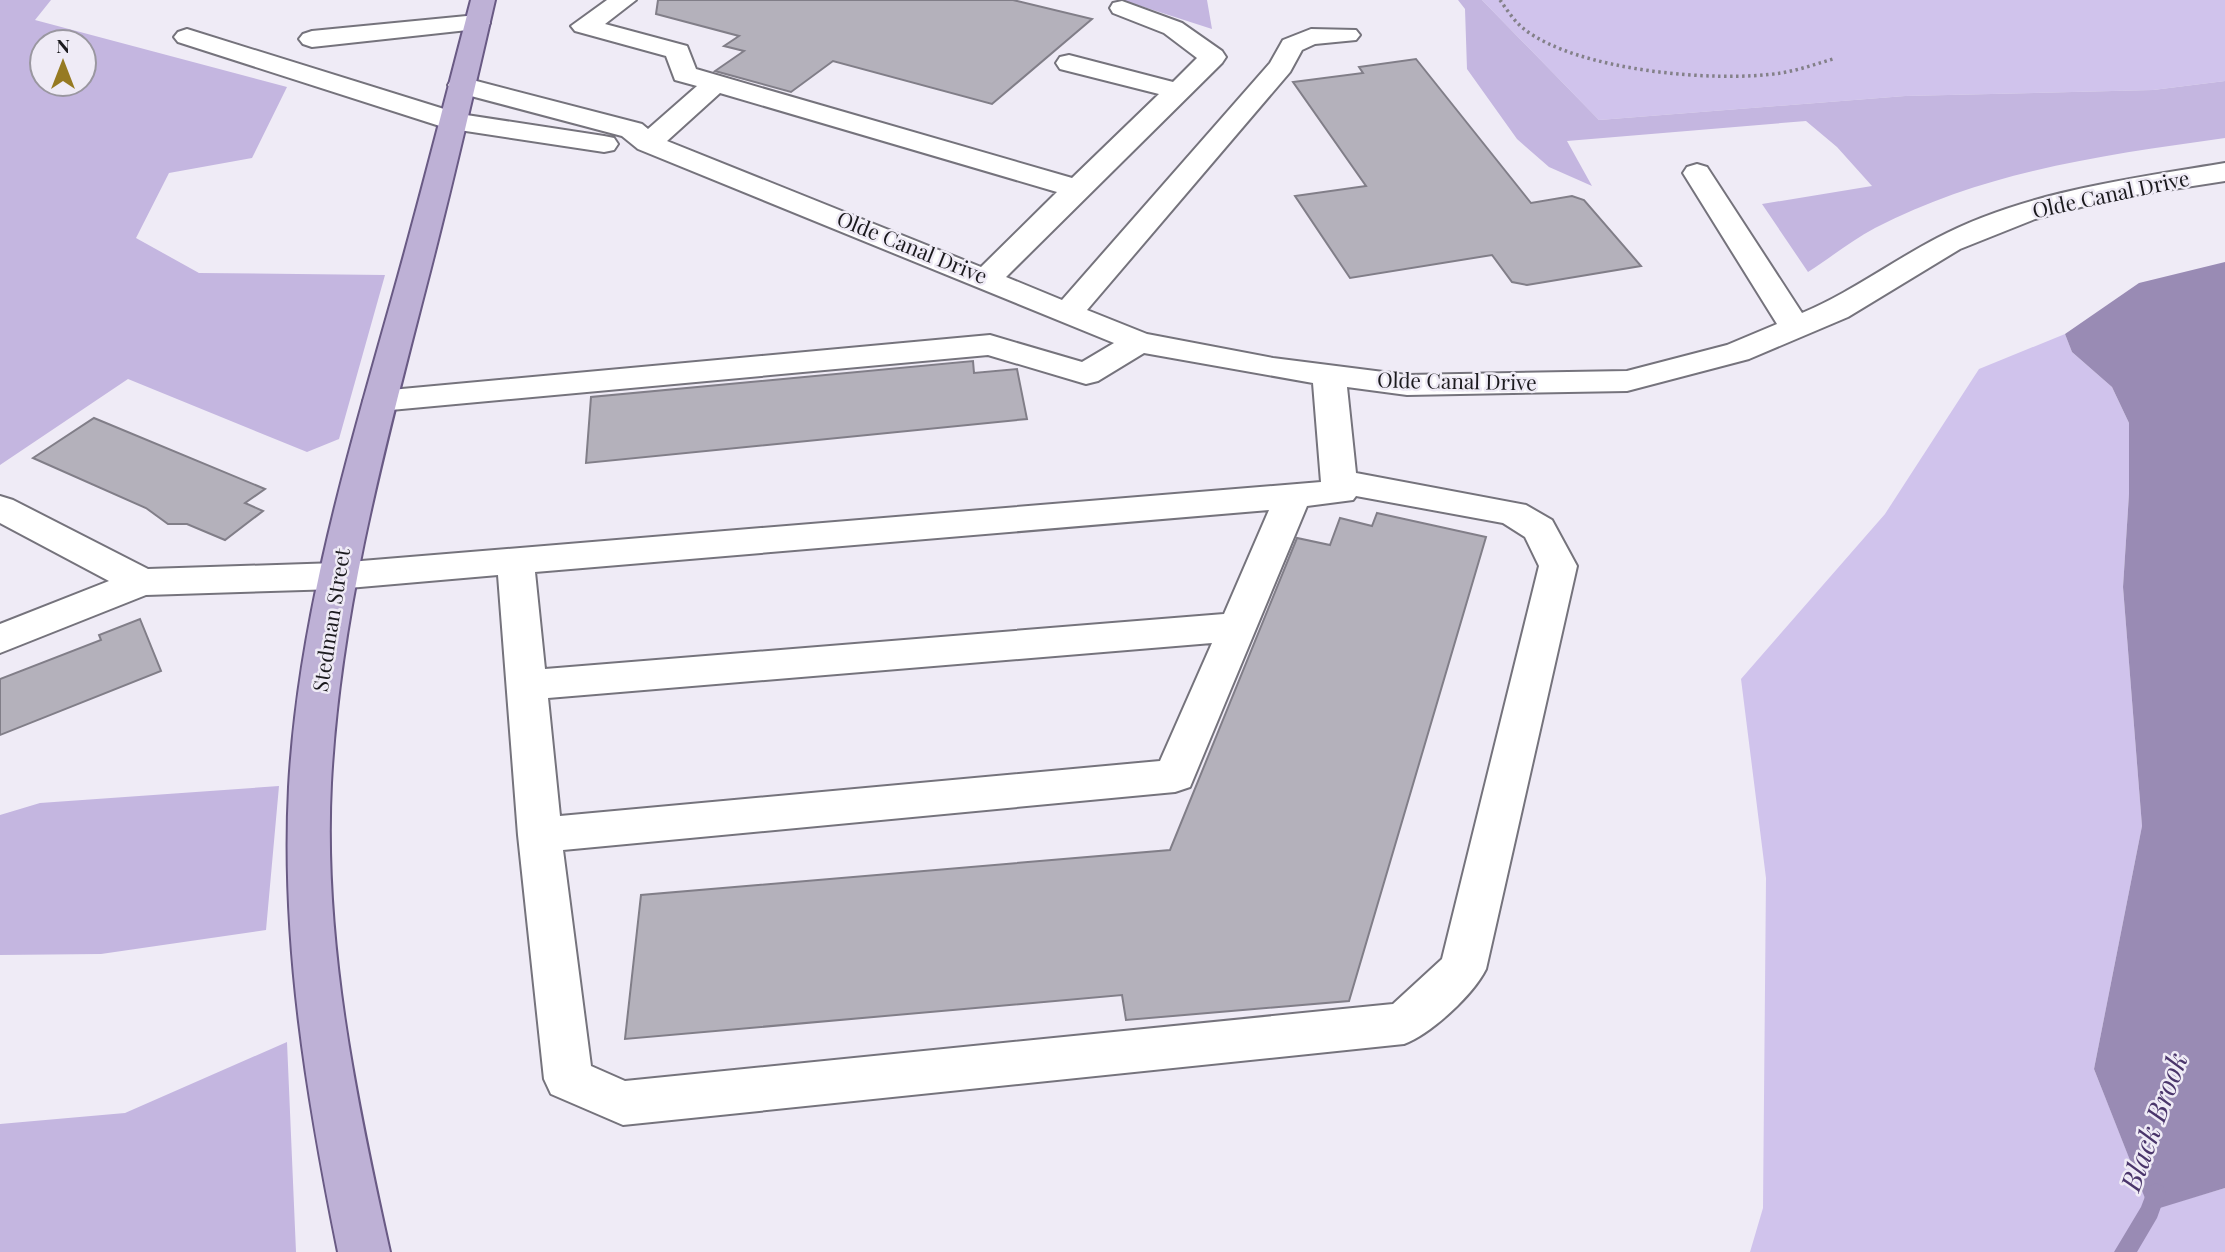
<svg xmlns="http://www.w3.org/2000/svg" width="2225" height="1252" viewBox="0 0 2225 1252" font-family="'Playfair Display',serif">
<rect width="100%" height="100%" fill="#efebf6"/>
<!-- green -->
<path fill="#d0c3ec" d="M1482 0H2225V81L2153 90 1905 96 1599 120Z
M2065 334 2072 352 2112 387 2129 423V494L2123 587 2142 826 2094 1069 2150 1210 2225 1188V1252H1750L1763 1208 1766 878 1741 679 1885 514 1979 369Z"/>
<!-- forest -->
<path fill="#c4b6e0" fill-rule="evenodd" d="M0 0H51L35 20 287 87 252 158 169 173 136 238 199 273 385 275 339 439 307 452 128 379 0 465ZM42 42H84V84H42Z
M1123 0H1207L1212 29 1122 0Z
M1458 0H1482L1599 120 1905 96 2153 90 2225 81V138C2104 155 1985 171 1875 228 1852 240 1830 258 1808 272L1762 204 1872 186 1837 147 1806 121 1567 141 1592 186 1549 167 1517 139 1467 69 1465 9Z
M279 786 266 930 101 954 0 955V815L40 803Z
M287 1042 296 1252H0V1124L125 1113Z"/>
<!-- water -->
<path fill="#998bb4" d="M2225 262V1188L2150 1211 2094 1069 2142 826 2123 587 2129 494V423L2112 387 2072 352 2065 334 2139 283Z"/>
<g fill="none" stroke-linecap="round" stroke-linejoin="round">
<!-- stream -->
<path fill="#998bb4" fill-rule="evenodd" d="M2156 1183 2163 1186 2166 1193 2157 1218 2137 1252H2114L2141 1207 2149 1186Z"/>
</g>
<!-- building -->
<path fill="#b4b1bb" stroke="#817e88" stroke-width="2" d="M658 0H1013L1092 19 992 104 833 61 791 92 715 71 744 51 724 46 739 36 656 14Z
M1416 59 1531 203 1572 196 1584 200 1641 266 1527 285 1512 282 1492 255 1350 278 1295 196 1366 186 1293 82 1363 73 1359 67Z
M973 361 974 373 1017 369 1027 419 586 463 591 397Z
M94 418 265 489 245 503 263 511 225 540 187 524H168L146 508 33 458Z
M1377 513 1486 537 1349 1001 1126 1020 1122 995 625 1039 641 895 1170 850 1297 538 1330 545 1340 518 1372 526Z
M140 619 161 671 0 735V679L101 640 99 635Z"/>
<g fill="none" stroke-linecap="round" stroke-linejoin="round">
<!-- minor casing -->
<g stroke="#75737c" stroke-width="4">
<path id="minor" d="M607 0H636L605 24 687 46 696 69 1072 178 1159 94 1060 69 1056 63 1060 57 1069 55 1173 82 1197 58 1164 33 1113 13 1110 8 1113 3 1122 1 1182 23 1222 51 1226 57 1222 63 1006 277 1062 300 1270 63 1283 40 1311 29 1356 30 1360 35 1356 40 1315 44 1302 50 1290 72 1087 310 1147 334 1273 358 1407 375 1627 371 1727 345 1777 324 1683 173 1687 167 1697 164 1707 167 1802 313C1850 293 1891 262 1937 238 2024 192 2129 179 2225 163V181L2115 198 2035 219 1960 249 1848 317 1749 359 1627 391 1407 395 1347 387 1356 473 1526 505 1552 520 1577 566 1486 969C1473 995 1431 1034 1404 1044L623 1125 551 1094 544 1079 518 835 498 575 337 589 146 595 0 653V624L109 581 0 523V496L13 500 148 569 337 563 1321 482 1313 383 1144 353 1098 381 1086 384 988 355 380 411 368 408 363 401 368 394 380 391 990 335 1082 362 1114 343 638 149 622 136 452 91 448 85 452 79 461 77 642 124 648 129 697 86 675 80 666 56 575 31 571 26ZM720 93 1057 192 981 267 667 141ZM1356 496 1503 523 1525 537 1539 566 1442 959 1393 1004 625 1081 591 1066 563 850 1175 792 1190 787 1307 506 1353 500ZM1269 510 1224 614 545 669 535 572ZM1212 643 1160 761 560 816 548 698Z
M477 15 486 18 490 23 486 28 312 47 303 44 299 39 303 34 312 31Z
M187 29 460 114 604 136 614 138 618 144 614 150 604 152 446 128 178 42 174 37 178 32Z"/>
</g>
<!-- major casing -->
<g stroke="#695a84" stroke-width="4">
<path id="major" d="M471 0H495C473 96 451 191 426 287 384 450 340 613 331 783 323 941 356 1099 390 1252H338C307 1099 281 944 289 787 298 620 347 458 392 298 420 199 445 99 471 0Z"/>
</g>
<!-- path -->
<path stroke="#838088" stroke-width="3.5" stroke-dasharray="2.5 3.5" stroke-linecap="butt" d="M1500 0C1507 10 1514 21 1524 29 1578 71 1715 83 1781 73 1799 70 1816 64 1833 59"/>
<!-- minor -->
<use href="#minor" fill="#fff" fill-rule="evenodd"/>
<!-- major -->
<use href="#major" fill="#beb1d6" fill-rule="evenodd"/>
</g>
<g text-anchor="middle" stroke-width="5" stroke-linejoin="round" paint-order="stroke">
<!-- street labels -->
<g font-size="21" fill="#1b1a1e" stroke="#efebf6">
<text transform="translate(2111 195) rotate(-12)" y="7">Olde Canal Drive</text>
<text transform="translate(912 248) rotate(22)" y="7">Olde Canal Drive</text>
<text transform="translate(1457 382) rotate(1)" y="7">Olde Canal Drive</text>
<text transform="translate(332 620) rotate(-81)" y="7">Stedman Street</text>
</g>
<!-- near-water labels -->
<g font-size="28" font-style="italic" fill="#4a356b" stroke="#efebf6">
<text transform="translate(2154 1122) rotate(-70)" y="10">Black Brook</text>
</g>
</g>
<!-- north arrow -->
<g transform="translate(63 63)"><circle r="33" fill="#efebf6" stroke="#9a97a0" stroke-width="2"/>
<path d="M0-5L12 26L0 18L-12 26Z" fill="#967a22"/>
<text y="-10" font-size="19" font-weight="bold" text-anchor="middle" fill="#1b1a1e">N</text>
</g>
</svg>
